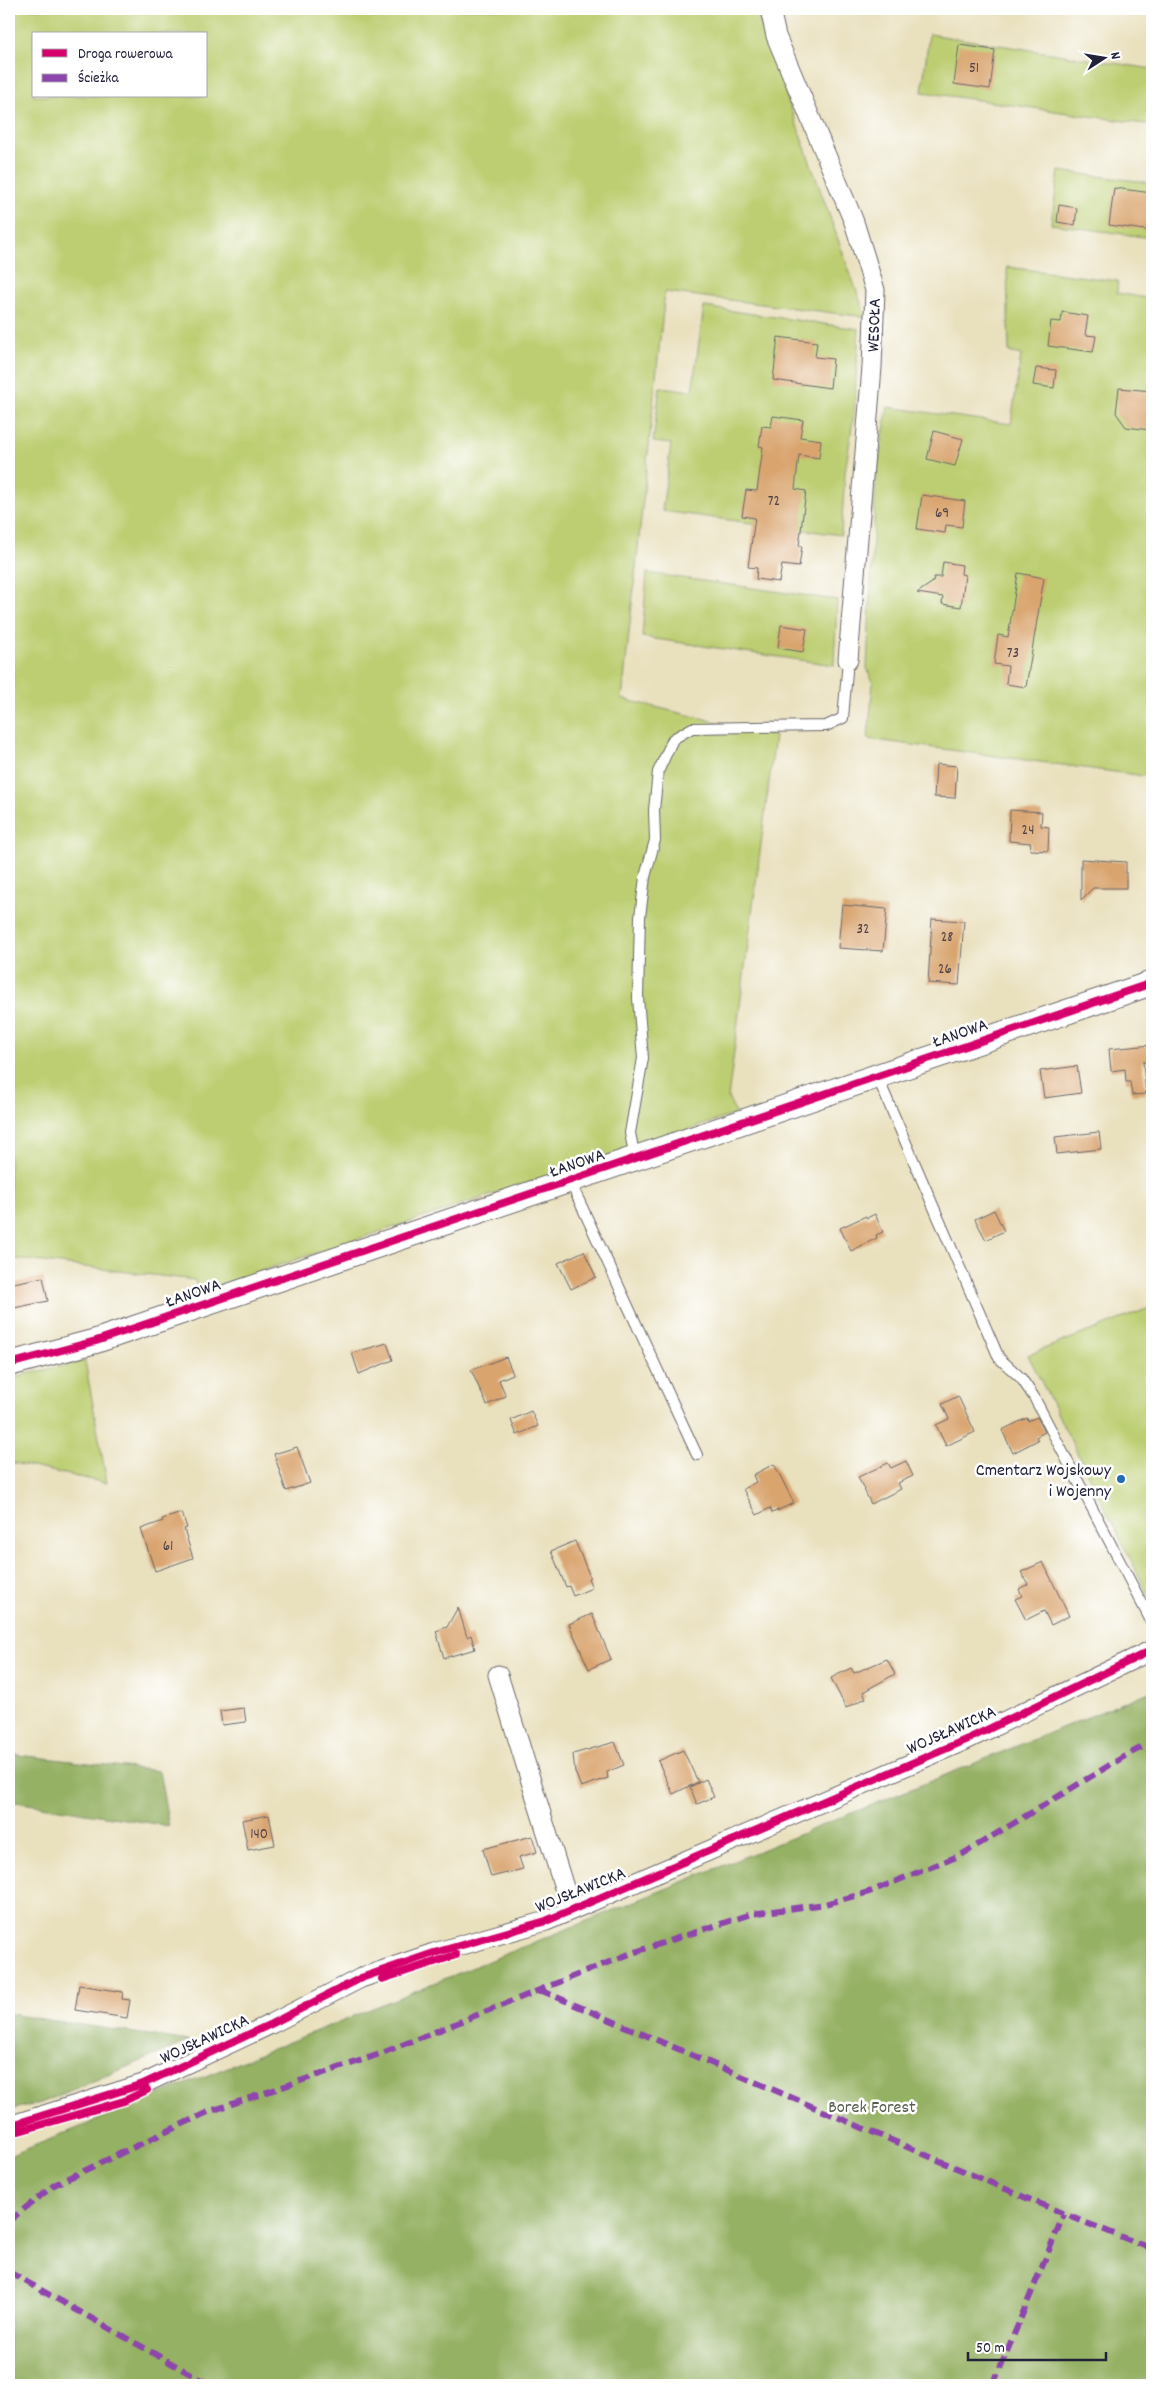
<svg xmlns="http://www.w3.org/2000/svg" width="1161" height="2394" viewBox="0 0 1161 2394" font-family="Dekko,sans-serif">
<rect width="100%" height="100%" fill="#fff"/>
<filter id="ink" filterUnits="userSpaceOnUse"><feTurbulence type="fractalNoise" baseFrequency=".02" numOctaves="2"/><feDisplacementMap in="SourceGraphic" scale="10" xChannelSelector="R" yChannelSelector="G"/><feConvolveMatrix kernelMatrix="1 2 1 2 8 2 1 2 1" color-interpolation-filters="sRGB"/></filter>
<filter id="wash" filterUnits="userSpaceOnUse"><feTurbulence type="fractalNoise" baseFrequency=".0096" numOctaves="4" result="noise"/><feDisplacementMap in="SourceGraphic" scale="20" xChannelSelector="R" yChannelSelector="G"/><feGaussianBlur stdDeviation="1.12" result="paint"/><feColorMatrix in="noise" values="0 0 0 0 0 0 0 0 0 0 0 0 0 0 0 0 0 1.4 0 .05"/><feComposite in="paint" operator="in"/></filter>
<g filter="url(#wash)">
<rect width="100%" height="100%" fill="#e9e0bd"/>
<!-- green -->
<path fill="#bcce71" stroke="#6f7856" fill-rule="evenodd" d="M9 9H755L866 317 665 292 622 699 775 736 728 1098 736 1114 198 1292 195 1280 9 1258ZM34 34H206V96H34Z
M929 34 1152 69V125L922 92Z
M1059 171 1152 183V238L1051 224Z
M1007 267 1118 281 1117 293 1152 299V777L868 739 873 683 867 668 876 477 888 407 1011 424 1021 355 1009 352Z
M704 307 859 329 854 414 845 472 841 535 662 511 671 444 653 442 660 387 692 391Z
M647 573 837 600 834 665 642 637Z
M1152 1307V1602L1028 1355Z
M85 1361 107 1483 9 1462V1378Z"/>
<!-- forest -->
<path fill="#95b163" stroke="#5c6a4f" d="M1152 1691V2385H9V2156Z
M9 1754 159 1771 169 1826 9 1801Z
M9 2014 189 2041 41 2103 9 2110Z"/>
<g id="blocks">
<!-- building -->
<path fill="#d9a46e" d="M959 45 995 50 990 89 954 84Z
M1114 188 1152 193V231L1109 225Z
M1059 205 1077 208 1075 225 1057 222Z
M1062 312 1088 316 1085 335 1096 336 1093 352 1048 346 1051 321 1061 322Z
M778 337 817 342 815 357 833 359 830 388 773 380Z
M1036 368 1056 370 1054 388 1033 385Z
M1119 388 1152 391 1150 430 1126 427 1116 413Z
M773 416 803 420 800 437 821 440 819 458 799 455 795 489 806 491 799 546H802L799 567 782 565 779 582 756 579 757 568 748 567 755 518 742 516 746 490 757 491 763 447 759 446 762 426 771 427Z
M934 431 963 439 955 466 927 459Z
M922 495 965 501 962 527 946 525 945 533 917 529Z
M943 562 962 565 961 574 965 575 961 607 942 604 943 597 917 593 933 582 934 577H941Z
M1018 573 1044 578 1026 687 1006 684 1008 666 994 664 998 635 1008 637Z
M781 625 807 629 803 652 778 648Z
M936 764 957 766 955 798 934 797Z
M1010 810 1042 812 1041 826 1049 827 1048 851 1030 850 1031 843 1009 841Z
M1081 859 1126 862V888H1093L1081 900Z
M842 905 887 909 883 951 838 948Z
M932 919 964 921 959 985 928 983Z
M1152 1045V1061L1143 1062 1146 1094 1132 1095 1130 1082H1126L1125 1069 1111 1071 1109 1049Z
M1077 1066 1081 1093 1044 1098 1040 1071Z
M1099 1132 1101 1149 1057 1154 1055 1137Z
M994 1210 1004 1231 986 1240 975 1219Z
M875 1214 883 1232 876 1235 877 1238 851 1251 840 1228 866 1216 867 1218Z
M584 1251 596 1277 571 1289 558 1263Z
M43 1277 48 1301 9 1309V1284Z
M387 1343 393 1360 359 1374 352 1353Z
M506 1357 513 1374 499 1380 506 1396 487 1405 471 1370Z
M958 1396 975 1432 946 1446 936 1425 949 1419 942 1404Z
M531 1411 538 1426 517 1435 511 1420Z
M1037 1417 1045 1432 1036 1437 1038 1440 1013 1453 1002 1430 1027 1418 1028 1421Z
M297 1447 310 1483 286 1491 274 1454Z
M906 1461 913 1476 898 1483 901 1489 871 1504 858 1477 888 1463 891 1468Z
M774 1464 794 1503 772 1513 770 1508 757 1515 743 1489 756 1482 753 1475Z
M182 1513 187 1528 184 1529 193 1558 155 1571 141 1529 163 1521 162 1519Z
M575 1541 590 1577 588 1578 592 1588 573 1596 569 1586 566 1587 551 1551Z
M1043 1562 1069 1616 1051 1625 1044 1611 1026 1620 1015 1599 1022 1596 1019 1589 1028 1584 1021 1572Z
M458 1607 467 1637 471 1635 475 1649 444 1658 436 1631 447 1627Z
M592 1614 611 1659 589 1669 569 1624Z
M887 1659 895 1674 863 1692 866 1698 846 1708 831 1678 851 1668 854 1673Z
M244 1708 246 1722 222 1725 220 1711Z
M615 1742 624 1765 607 1772 608 1778 581 1787 575 1772 573 1754Z
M683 1750 698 1782 673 1794 658 1761Z
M706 1779 714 1797 697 1804 690 1787Z
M269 1815 275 1845 248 1850 242 1820Z
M532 1836 537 1852 519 1857 523 1869 491 1877 483 1849Z
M79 1985 123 1992 122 1999 130 2000 127 2018 75 2010Z"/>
</g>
</g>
<g filter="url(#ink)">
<use href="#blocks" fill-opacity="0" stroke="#686468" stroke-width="1"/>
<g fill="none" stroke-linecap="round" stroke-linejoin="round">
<!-- service casing -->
<g stroke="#686468" stroke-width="12">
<path id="service" d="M877 1076 999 1358 1021 1378 1034 1397 1152 1623
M635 1158 630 1133 643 1058 638 998 640 917 645 877 655 840 654 810 658 772 673 739 692 728 826 726 843 718 848 660
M570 1181 697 1455"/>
</g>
<!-- minor casing -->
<g stroke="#686468" stroke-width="21">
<path id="minor" d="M770 9 776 36 854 222 875 290 872 367 848 660
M498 1675 571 1910
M9 2126 143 2084 271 2024 361 1978 434 1953 546 1921 968 1739 1152 1650"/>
</g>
<!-- tertiary casing -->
<g stroke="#686468" stroke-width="26">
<path id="tertiary" d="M9 1364 96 1341 1152 983"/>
</g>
<!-- service -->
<use href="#service" stroke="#fff" stroke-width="10"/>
<!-- minor -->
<use href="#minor" stroke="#fff" stroke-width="19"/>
<!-- tertiary -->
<use href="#tertiary" stroke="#fff" stroke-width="24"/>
<!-- quiet -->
<path stroke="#8e44ad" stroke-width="6" stroke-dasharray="12 6" stroke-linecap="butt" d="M540 1990 1064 2214 1152 2249
M9 2221 54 2185 208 2112 377 2055 632 1953 751 1914 825 1904 869 1892 961 1855 1125 1756 1152 1742
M9 2272 210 2385
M993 2385 1064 2214"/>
<!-- cycleway casing -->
<g stroke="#fff" stroke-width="11">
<path id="cycleway" d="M9 1364 96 1341 1152 983
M382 1979 456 1955
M9 2126 143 2084 271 2024 361 1978 434 1953 546 1921 968 1739 1152 1650
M19 2131 124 2101 147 2090"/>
</g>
<!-- cycleway -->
<use href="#cycleway" stroke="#d6006c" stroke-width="8"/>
</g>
</g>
<!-- markers -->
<circle fill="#1f6fb2" stroke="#fff" stroke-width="2" cx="1121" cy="1479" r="5"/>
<g text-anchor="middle" stroke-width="5" stroke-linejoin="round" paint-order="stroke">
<!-- number labels -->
<g font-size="15" fill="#504248">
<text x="974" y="72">51</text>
<text x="774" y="505">72</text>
<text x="942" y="517">69</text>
<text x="1013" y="657">73</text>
<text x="1028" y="834">24</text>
<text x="863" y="933">32</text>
<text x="947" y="941">28</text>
<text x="945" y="973">26</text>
<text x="168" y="1550">61</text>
<text x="259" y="1838">140</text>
</g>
<!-- street labels -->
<g font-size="18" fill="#22223b" stroke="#fff">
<text transform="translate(873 325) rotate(-88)" y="6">WESOŁA</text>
<text transform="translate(960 1032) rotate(-19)" y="6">ŁANOWA</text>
<text transform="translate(577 1162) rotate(-19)" y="6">ŁANOWA</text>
<text transform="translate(193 1292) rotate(-19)" y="6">ŁANOWA</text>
<text transform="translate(951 1729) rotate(-24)" y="6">WOJSŁAWICKA</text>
<text transform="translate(580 1889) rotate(-22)" y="6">WOJSŁAWICKA</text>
<text transform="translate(204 2038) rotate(-25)" y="6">WOJSŁAWICKA</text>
</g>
<!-- poi labels -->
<g font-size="18" fill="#22223b" stroke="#fff" text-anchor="end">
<text x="1111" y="1475">Cmentarz Wojskowy<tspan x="1111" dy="21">i Wojenny</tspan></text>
</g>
<!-- park labels -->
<g font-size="18" fill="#585e4e" stroke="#fff">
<text x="872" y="2112">Borek Forest</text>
</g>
</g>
<!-- margin -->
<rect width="1161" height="2394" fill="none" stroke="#fff" stroke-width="30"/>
<!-- legend -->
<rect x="32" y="32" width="175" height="65" fill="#ffffff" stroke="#a7a7b1"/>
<rect x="42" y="49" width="25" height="8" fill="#d6006c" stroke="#a7a7b1"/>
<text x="78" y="58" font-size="15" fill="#22223b">Droga rowerowa</text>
<rect x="42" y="74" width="25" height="8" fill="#8e44ad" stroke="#a7a7b1"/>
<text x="78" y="82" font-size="15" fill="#22223b">Ścieżka</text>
<!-- north arrow -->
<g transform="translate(1104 58) rotate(78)" stroke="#ffffff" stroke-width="4" paint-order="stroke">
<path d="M0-4L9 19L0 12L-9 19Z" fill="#22223b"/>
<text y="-8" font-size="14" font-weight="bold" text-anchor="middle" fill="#22223b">N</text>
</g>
<!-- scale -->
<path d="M968 2352v8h138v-8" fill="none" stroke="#22223b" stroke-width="2.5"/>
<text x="976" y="2352" font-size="15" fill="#22223b" stroke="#ffffff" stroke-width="4" paint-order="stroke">50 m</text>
</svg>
